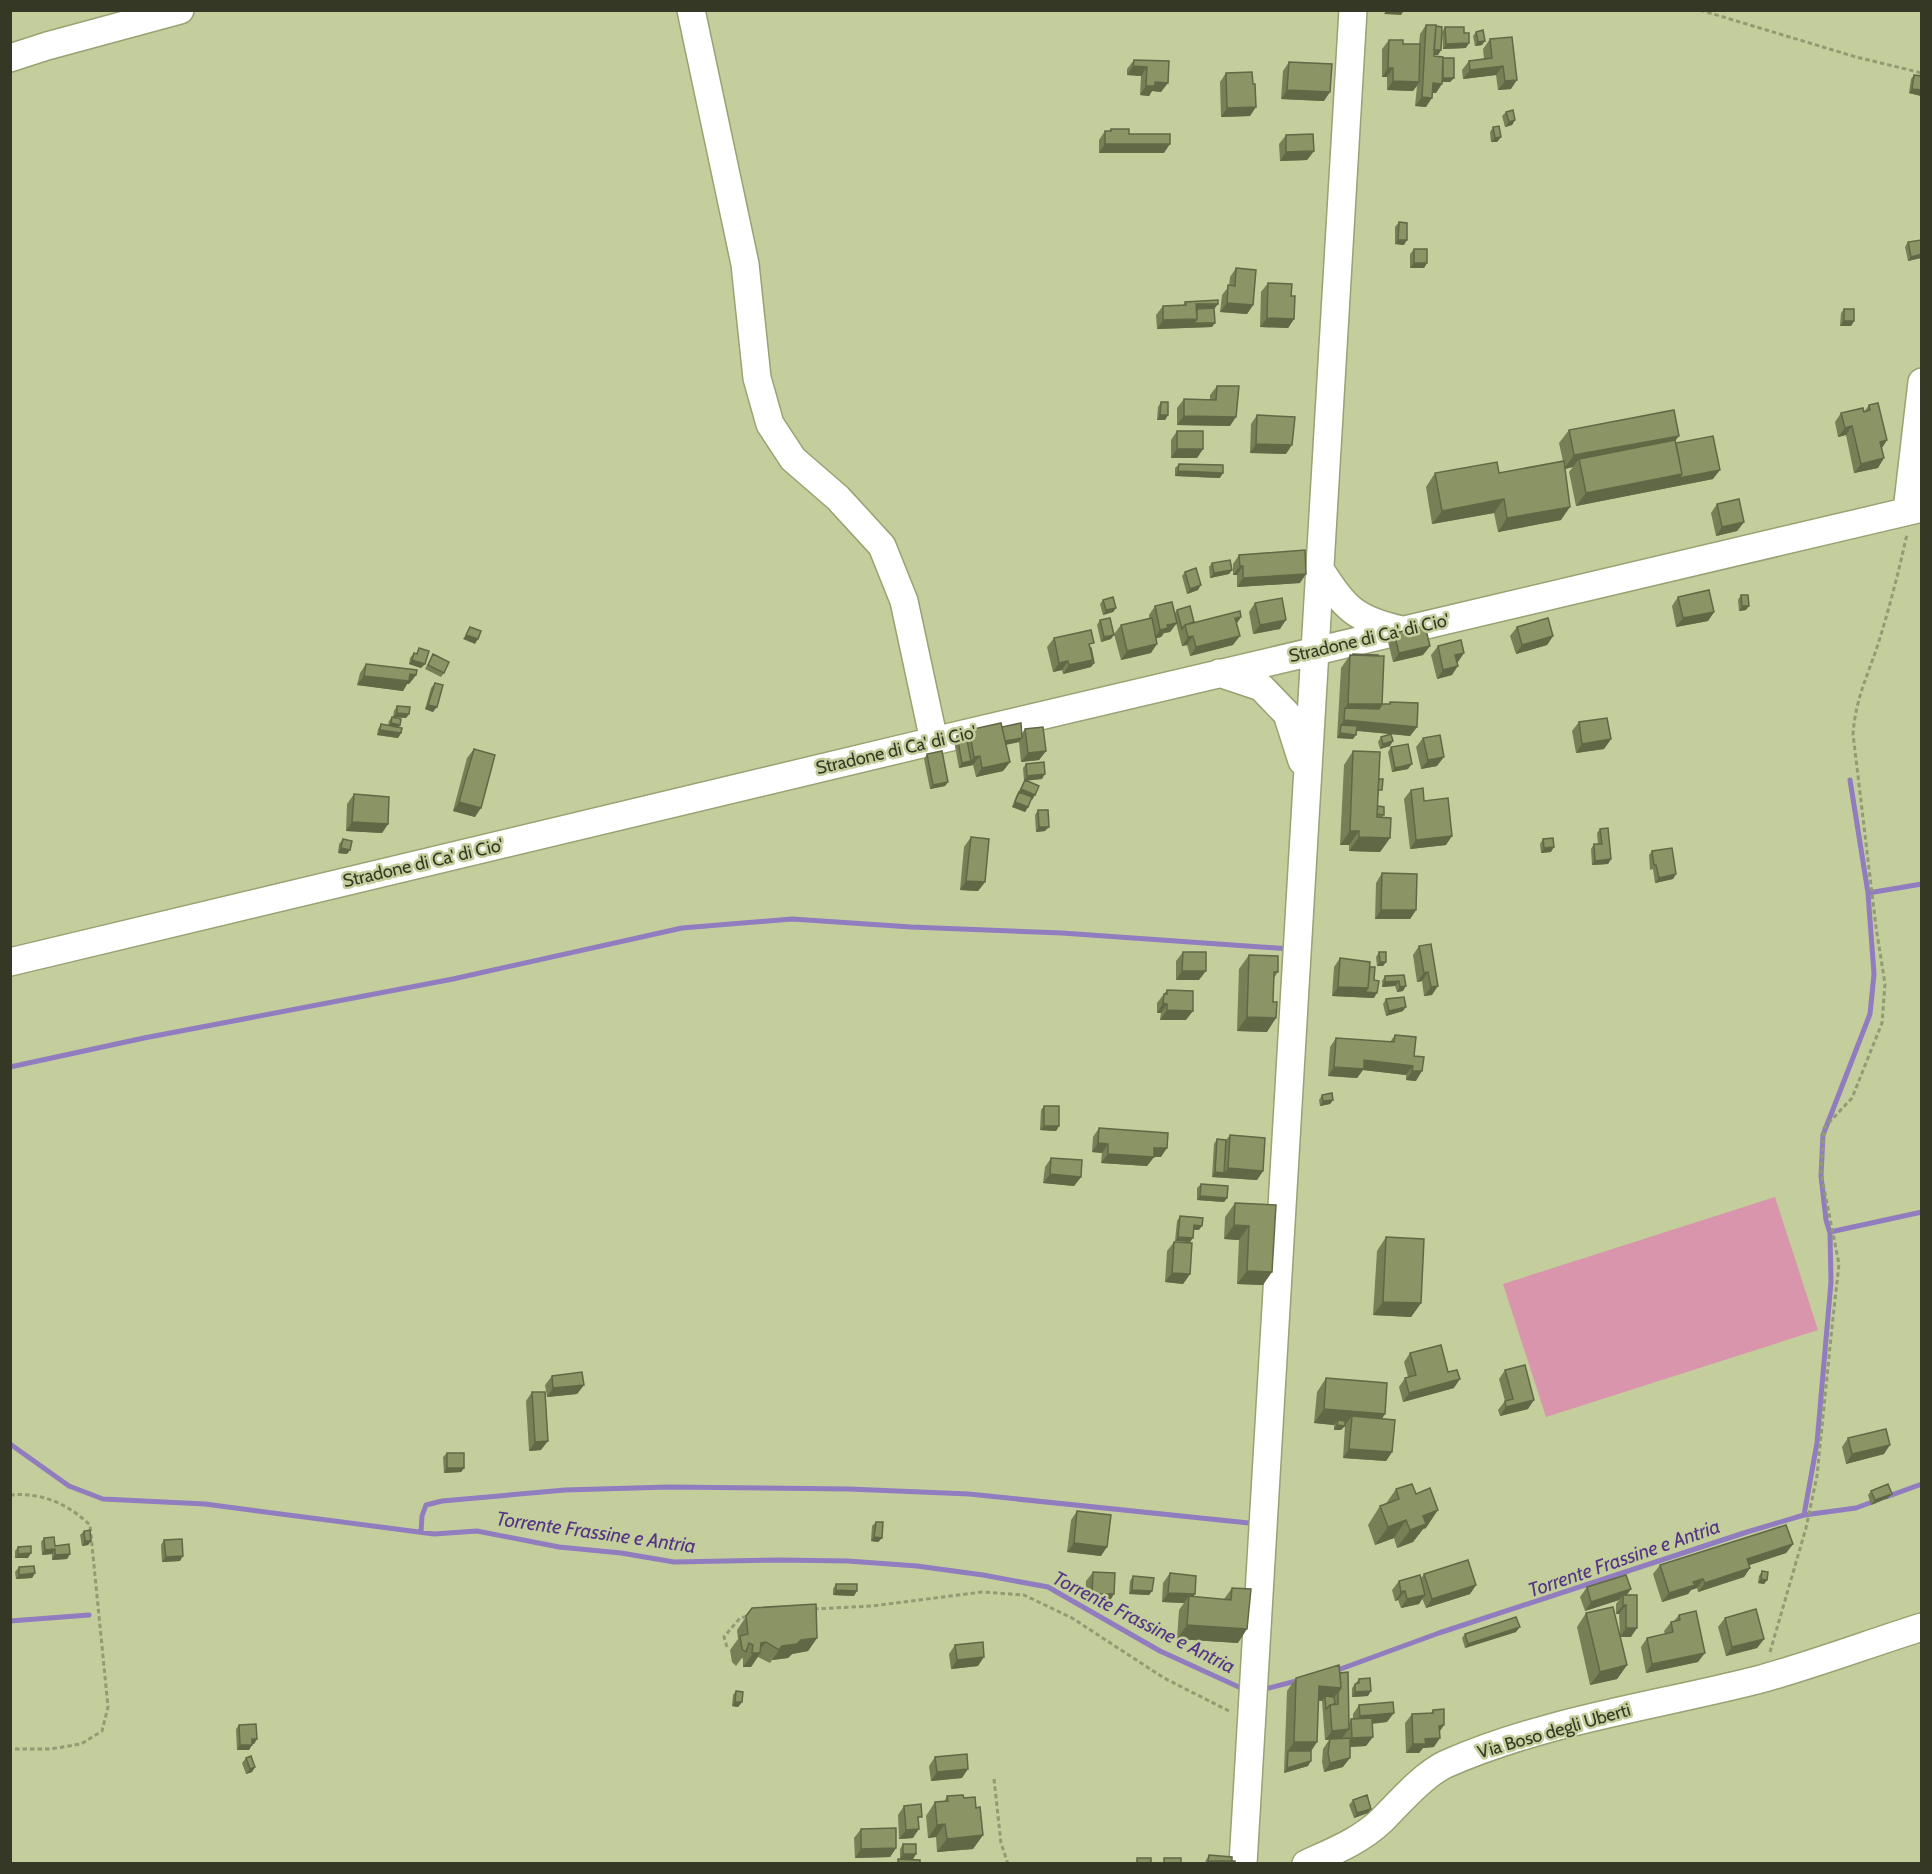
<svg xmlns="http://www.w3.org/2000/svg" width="1932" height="1874" viewBox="0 0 1932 1874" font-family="Cabin,sans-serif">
<rect width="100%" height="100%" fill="#c3ce9c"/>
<!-- green -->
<path fill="#d895ab" d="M1775 1197 1818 1330 1546 1417 1503 1284Z"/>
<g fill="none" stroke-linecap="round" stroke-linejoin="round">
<!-- stream -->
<path stroke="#917cbf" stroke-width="5" d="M1868 893 1922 884
M10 1067 144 1038 453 979 682 928 792 919 911 927 1062 933 1290 949
M1830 1232 1922 1212
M10 1444 69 1486 103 1499 205 1504 434 1534 477 1531 559 1547 621 1553 674 1562 780 1560 848 1561 917 1566 983 1575 1048 1587 1160 1651 1241 1688
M1886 1497 1922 1484
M1804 1515 1817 1443 1831 1282 1830 1233 1826 1220 1821 1176 1823 1135 1870 1014 1874 974 1868 893 1850 780
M421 1532 422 1516 426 1505 442 1501 565 1490 669 1487 849 1489 969 1494 1249 1523
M10 1621 89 1615
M1335 1671 1439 1633 1747 1532 1804 1515 1856 1508 1875 1501
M1269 1688 1300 1680"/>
<!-- minor casing -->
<g stroke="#98a272" stroke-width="30">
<path id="minor" d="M691 10 745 264 757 378 770 424 793 459 838 498 882 546 904 601 934 741
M10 58 47 46 180 10
M1907 511 1922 382
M1320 569C1344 608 1356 620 1402 630
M1219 673 1261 687 1287 714 1302 761
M10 962 934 741 1922 508
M1243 1864 1353 10
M1306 1864C1332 1852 1360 1841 1381 1821 1398 1804 1424 1774 1446 1764 1546 1720 1656 1706 1761 1679 1815 1664 1868 1644 1922 1627"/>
</g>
<!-- path -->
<path stroke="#929b73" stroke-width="3" stroke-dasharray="4.5 3" stroke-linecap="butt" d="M1700 10 1856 57 1922 73
M10 1495C42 1492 68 1504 90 1525L108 1707 102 1731 81 1744 50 1749H10
M814 1609 872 1606 982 1592 1024 1595 1072 1618 1164 1678 1231 1712
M727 1647 724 1637 740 1618 748 1616
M1770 1652 1806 1528 1817 1476 1832 1327 1839 1264 1821 1173 1824 1128 1852 1098 1882 1023 1885 984 1876 927 1853 734C1856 696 1868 676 1879 641 1890 606 1899 570 1907 534
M994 1779 1001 1843 1008 1864"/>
<!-- minor -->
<use href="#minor" stroke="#fff" stroke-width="27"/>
</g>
<!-- wall -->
<path fill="#777f56" d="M1426 25 1441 50 1438 55H1434V56L1454 78 1450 82H1442L1436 93H1432L1426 107 1415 106 1417 86 1413 91 1387 90V77H1382V49L1389 40 1403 44H1419L1420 34Z
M1445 27 1464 33 1466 48 1443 49 1442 32Z
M1476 32 1482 45 1475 46 1473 36Z
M1512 37 1511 89 1498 90 1496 75 1463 79 1462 70 1469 61 1484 59 1483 49 1490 39Z
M1134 60 1169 61 1161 92 1152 91 1149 96 1140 95 1141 76 1127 75V69Z
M1289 62 1324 101 1281 99 1283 71Z
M1226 73 1250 116 1221 117 1220 82Z
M1914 75 1921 96 1909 93 1911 79Z
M1506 112 1515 120 1512 125 1505 127 1502 116Z
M1493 127 1501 137 1497 142H1491L1490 132Z
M1111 129 1129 134 1164 153H1099V140L1105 131H1109Z
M1286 135 1314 151 1307 160 1280 161 1279 144Z
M1399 222 1404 245 1395 244V227Z
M1908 242 1922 244V257L1921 258 1908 261 1905 247Z
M1414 249 1427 263 1424 268H1410V254Z
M1236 268 1253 305 1247 314 1220 312 1222 295 1229 286 1230 277Z
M1268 283 1291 296 1294 319 1288 328 1260 327 1261 292Z
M1185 302 1218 304 1214 308 1212 327 1157 329 1156 315 1163 306 1183 305Z
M1844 309 1854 321 1851 326H1840L1841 313Z
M1217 386 1230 426 1177 425V408L1184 399H1210V395Z
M1161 402 1168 415 1165 420H1157L1158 407Z
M1869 405 1887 440 1882 448 1878 468 1854 473 1846 435 1838 437 1835 422 1841 413 1864 412Z
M1257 415 1286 454 1250 453 1251 424Z
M1569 430 1675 441 1676 443 1713 479 1576 506 1569 472 1573 467 1565 469 1561 520 1498 532 1494 513 1432 524 1426 487 1435 473H1499L1563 461 1559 443Z
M1177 431 1203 449 1197 458H1171V440Z
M1179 464 1220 478 1175 476V468Z
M1717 504 1744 522 1737 531 1716 536 1711 513Z
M1239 555 1300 583 1237 587V575H1233V564Z
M1212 563 1232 570 1229 574 1210 578 1209 567Z
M1185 572 1198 590 1187 594 1182 576Z
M1741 595 1746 610 1739 611 1738 600Z
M1678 597 1714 612 1708 621 1676 627 1672 606Z
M1103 600 1116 608 1113 612 1103 615 1100 604Z
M1255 603 1280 629 1253 634 1249 612Z
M1155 606 1175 613 1177 610 1194 622 1241 617 1236 624 1233 645 1190 656 1187 645 1182 646 1176 623 1170 632 1164 633 1161 637 1156 638 1151 653 1121 660 1114 634 1121 625 1149 619V615Z
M1100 620 1111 639 1101 642 1097 625Z
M1517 627 1553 636 1547 645 1516 654 1510 636Z
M1394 633 1430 646 1423 655 1393 662 1388 642Z
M1054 638 1094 663 1091 667 1063 674 1062 670 1053 672 1047 647Z
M1438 646 1464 653 1457 662 1452 675 1437 679 1431 655Z
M419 648 425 664 421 668 409 664 410 658 414 653 416 654Z
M433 654 444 673 441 677 425 669Z
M1350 655 1382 704H1389L1390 702 1417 727 1410 736 1391 734 1390 746 1380 749 1378 742 1381 737 1390 734 1356 731 1353 739 1337 738 1341 668Z
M366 664 416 675 409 684H407L403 691 357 685 360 673Z
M435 683 433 712 425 709 431 688Z
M397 706 409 714 406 718 393 717 394 711Z
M392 717 400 725 399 727 401 733 398 738 377 735 378 729 381 724 388 725 389 721Z
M1579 722 1611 739 1604 749 1576 753 1572 731Z
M1002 727 1022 733 1025 729 1046 751 1039 760 1021 762 1019 742 1006 745 1010 762 1003 771 976 777 973 765 959 768 954 741 957 736 966 735 969 730Z
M1423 738 1437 766 1421 769 1416 747Z
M1391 747 1408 769 1392 772 1388 752Z
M474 749 475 817 453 811 467 758Z
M1353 751 1379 779V795H1378V806L1384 815 1382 817 1390 838 1380 852 1349 851V845H1340L1344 765Z
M927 754 948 782 945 786 930 789 924 759Z
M1026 764 1042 779 1025 780 1032 800 1031 799 1028 807 1025 812 1012 807 1016 796 1025 780 1024 781 1023 768Z
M1411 790 1446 845 1410 849 1404 799Z
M354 794 388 824 382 833 346 831 347 804Z
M1038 810 1045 831 1036 832 1035 815Z
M1600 829 1611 859 1608 864 1592 865 1591 849 1594 844H1598L1597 833Z
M971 837 985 882 978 891 960 890 964 847Z
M343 839 350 850 347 854 338 853 339 844Z
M1543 839 1551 852 1541 853 1540 844Z
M1652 851 1676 874 1673 879 1655 883 1653 869 1650 870 1649 855Z
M1382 873 1416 910 1410 919H1375L1376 883Z
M1431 944 1432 995 1424 996 1422 981 1417 982 1413 955 1419 946Z
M1183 952 1199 980H1176V961Z
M1379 952 1386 962 1383 966H1377L1376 957Z
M1249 955 1278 972 1274 978 1267 1032 1237 1031 1239 969Z
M1340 958 1370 967 1374 980V998L1332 996 1334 967Z
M1404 975 1403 991 1397 992 1395 986 1382 987V981L1385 976Z
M1167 990 1186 1020H1160L1161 1013H1157V1003Z
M1386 999 1403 1011 1386 1016 1383 1004Z
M1395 1035 1414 1056 1416 1081 1406 1080V1075L1363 1070 1357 1078 1328 1076 1330 1047 1336 1038 1390 1042Z
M1322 1095 1333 1100 1330 1104 1320 1106 1319 1100Z
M1044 1106 1059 1126 1056 1131 1040 1130 1041 1110Z
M1099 1128 1161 1157H1154L1147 1166 1101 1163 1102 1153 1092 1152 1093 1137Z
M1230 1135 1263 1171 1257 1180 1212 1177 1214 1144 1217 1139 1226 1140Z
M1051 1158 1081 1177 1074 1186 1043 1183 1045 1167Z
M1201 1184 1227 1198 1224 1202 1197 1200V1188Z
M1235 1203 1276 1205 1263 1285 1237 1284 1239 1240 1224 1239 1225 1217Z
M1180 1216 1199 1230H1194L1190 1242 1175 1241 1177 1221Z
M1386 1237 1421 1303 1411 1317 1373 1315 1377 1251Z
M1174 1242 1190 1274 1183 1284 1165 1282 1167 1251Z
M1410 1353 1448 1372 1454 1388 1403 1402 1399 1387 1405 1378 1408 1377 1404 1362Z
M1505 1370 1528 1409 1500 1416 1498 1410 1505 1401 1499 1379Z
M552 1376 584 1385 577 1394 547 1397 545 1385Z
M1326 1378 1382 1419 1392 1452 1386 1461 1343 1458 1345 1425 1341 1430H1334V1425L1314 1423 1317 1392Z
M532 1392 541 1450 529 1451 526 1401Z
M1848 1438 1884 1454 1846 1464 1842 1447Z
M447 1453 464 1468 461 1472 444 1473 443 1457Z
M1396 1489 1426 1528 1423 1529 1413 1542 1397 1548 1394 1538 1375 1545 1368 1525 1380 1506 1385 1505Z
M1871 1491 1888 1498 1871 1505 1868 1495Z
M1077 1511 1101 1556 1067 1552 1071 1520Z
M876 1522 882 1538 878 1542 871 1541 872 1526Z
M84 1531 91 1541 88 1545 82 1546 80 1535Z
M44 1538 55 1546 70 1554 67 1559 52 1560V1554L42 1555 41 1542Z
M164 1540 180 1561 162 1562 161 1545Z
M1793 1544 1786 1553 1749 1565 1750 1568 1744 1577 1698 1592 1697 1588 1691 1590 1688 1594 1662 1602 1653 1574 1660 1565Z
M18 1547 28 1558H15V1551Z
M19 1567 35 1573 32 1578 16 1579 15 1572Z
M1762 1571 1767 1580 1764 1584 1758 1583 1759 1576Z
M1093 1572 1108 1604 1085 1603 1086 1581Z
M1170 1573 1195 1594 1193 1597 1224 1599 1232 1588 1238 1643 1177 1639 1179 1610 1184 1603 1162 1602 1163 1583Z
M1424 1574 1476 1585 1470 1594 1426 1608 1422 1598 1419 1604 1401 1608 1398 1600 1395 1601 1392 1590 1399 1581 1421 1578Z
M1133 1576 1152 1591 1149 1595 1129 1594 1130 1581Z
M836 1584 854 1596 833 1595V1589Z
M1587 1587 1631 1589 1627 1595 1631 1637H1620L1627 1665 1617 1679 1590 1685 1577 1627 1586 1613 1620 1634 1619 1614H1616V1604L1619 1600 1585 1611 1580 1597Z
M752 1608 817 1638 808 1651 792 1654 788 1658 772 1660 770 1663 758 1657 751 1667H743V1659L742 1658 736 1666 732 1662 730 1650 738 1639 737 1630Z
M1679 1615 1698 1662 1646 1673 1641 1647 1647 1638 1665 1634 1664 1631 1671 1622 1674 1621Z
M1725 1618 1764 1639 1757 1648 1726 1656 1718 1627Z
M1516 1632 1465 1648 1462 1638 1465 1634Z
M955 1645 978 1666 951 1669 949 1654Z
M1340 1673 1349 1723 1351 1719H1353V1714L1359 1705 1387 1722 1372 1724 1366 1746 1350 1747 1343 1767 1324 1772 1322 1762 1323 1749 1329 1740H1325L1322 1701 1318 1700 1311 1751 1308 1766 1284 1773 1287 1691 1296 1678Z
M1359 1679 1368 1696 1352 1697V1688Z
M736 1691 742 1702 738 1707 732 1706 733 1695Z
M1433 1710 1434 1747 1423 1748 1419 1753H1406L1405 1723 1412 1714H1430Z
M239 1725 257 1739 254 1744H252V1745L249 1750H237L236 1729Z
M935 1757 962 1778 931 1781 929 1766Z
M246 1758 255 1767 252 1772 246 1774 242 1763Z
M947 1796 964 1798 976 1808 983 1835 973 1849 937 1852 936 1837 928 1838 926 1816 935 1802H944Z
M1353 1800 1371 1809 1368 1813 1354 1818 1349 1805Z
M904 1806 919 1822 913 1838 899 1839 898 1815Z
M861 1829 896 1848 890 1857 855 1858 854 1838Z
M903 1844 916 1854 913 1859H900V1849Z
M1209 1855 1232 1861 1235 1863H1205L1206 1860Z"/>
<!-- shaded-wall -->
<path fill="#616846" d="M1387 10H1404L1401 15 1384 14Z
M1485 41 1482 45 1475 46 1478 42Z
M1469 43 1466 48 1443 49 1446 44Z
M1431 50H1441L1438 55 1428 54Z
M1133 66 1147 67 1141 76 1127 75Z
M1503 66 1496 75 1463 79 1470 70Z
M1388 68H1393L1387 77H1382Z
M1443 78H1454L1450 82H1440Z
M1517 80 1511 89 1498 90 1505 81Z
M1393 81 1419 82 1413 91 1387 90Z
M1155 82 1168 83 1161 92 1152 91 1149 96 1140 95 1146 86Z
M1433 83 1442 84 1436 93 1427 92Z
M1912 89 1922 90 1921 96 1909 93Z
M1287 90 1330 92 1324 101 1281 99Z
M1422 97 1432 98 1426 107 1415 106Z
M1256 107 1250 116 1221 117 1227 108Z
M1515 120 1512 125 1505 127 1509 122Z
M1501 137 1497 142H1491L1495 138Z
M1105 144H1170L1164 153H1099Z
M1314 151 1307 160 1280 161 1286 152Z
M1398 240H1407L1404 245 1395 244Z
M1922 254 1921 258 1908 261 1911 257Z
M1414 263H1427L1424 268H1410Z
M1227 303 1253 305 1247 314 1220 312Z
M1196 304H1218L1211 313 1193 309Z
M1267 318 1294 319 1288 328 1260 327Z
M1197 319 1215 323 1212 327 1157 329 1163 320Z
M1844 321H1854L1851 326H1840Z
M1160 415H1168L1165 420H1157Z
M1184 416 1236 417 1230 426 1177 425Z
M1852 426 1846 435 1838 437 1845 428Z
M1679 436 1672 445 1579 459 1573 467 1564 469 1574 455Z
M1887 440 1881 449 1880 442Z
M1256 444 1292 445 1286 454 1250 453Z
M1177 449H1203L1197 458H1171Z
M1884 458 1878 468 1854 473 1861 464Z
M1720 470 1713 479 1576 506 1586 493 1682 474Z
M1178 471 1223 473 1220 478 1175 476Z
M1504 499 1494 513 1432 524 1442 511Z
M1570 507 1561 520 1498 532 1507 518Z
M1744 522 1737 531 1716 536 1722 527Z
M1240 566H1243L1237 575H1233Z
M1232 570 1229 574 1210 578 1214 573Z
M1306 574 1300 583 1237 587 1243 578Z
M1201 585 1198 590 1187 594 1190 589Z
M1742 606H1749L1746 610 1739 611Z
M1116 608 1113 612 1103 615 1106 610Z
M1714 612 1708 621 1676 627 1683 618Z
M1241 617 1235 626V618Z
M1286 620 1280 629 1253 634 1260 625Z
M1177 623 1170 632 1164 633 1161 637 1154 639 1160 630 1167 625Z
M466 635 478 639 475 644 463 639Z
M1114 635 1111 639 1101 642 1104 637Z
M1193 636 1187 645 1182 646 1188 637Z
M1240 636 1233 645 1190 656 1196 647Z
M1553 636 1547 645 1516 654 1522 645Z
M1157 644 1151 653 1121 660 1127 651Z
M1430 646 1423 655 1393 662 1399 653Z
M1464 653 1458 662 1449 664 1455 655Z
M412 660 425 664 421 668 409 664Z
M1093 660 1094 663 1091 667 1063 674 1069 665Z
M1068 661 1062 670 1053 672 1059 663Z
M1458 666 1452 675 1437 679 1443 670Z
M410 674 416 675 409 684H407L403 691 357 685 364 676Z
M1348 704H1382L1373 718 1345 708Z
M428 705 437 707 433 712 425 709Z
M397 713 409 714 406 718 393 717Z
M1344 720 1417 727 1410 736 1341 729V725Z
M391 723 400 725 397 730 387 728Z
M380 730 401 733 398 738 377 735Z
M1340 733 1356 735 1353 739 1337 738Z
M1022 738 1019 742 998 746 1001 742Z
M1611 739 1604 749 1576 753 1582 744Z
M1393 741 1390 746 1380 749 1383 744Z
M1046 751 1039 760 1021 762 1028 753Z
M980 756 973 765 959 768 962 763 971 761 974 757Z
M1444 757 1437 766 1421 769 1428 760Z
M1010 762 1003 771 976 777 982 768Z
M1412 764 1408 769 1392 772 1395 768Z
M1045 774 1042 779 1024 781 1027 776Z
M948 782 945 786 930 789 933 785Z
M1021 789 1035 795 1032 800 1018 794Z
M459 802 481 808 475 817 453 811Z
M1015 802 1028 807 1025 812 1012 807Z
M352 822 388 824 382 833 346 831Z
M1039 827H1049L1045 831 1036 832Z
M1350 831H1359L1349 845H1340Z
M1452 836 1446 845 1410 849 1416 840Z
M1359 837 1390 838 1380 852 1349 851Z
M1554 847 1551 852 1541 853 1544 848Z
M341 848 350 850 347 854 338 853Z
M1611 859 1608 864 1592 865 1595 861Z
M1676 874 1673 879 1655 883 1659 878Z
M966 881 985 882 978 891 960 890Z
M1381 910H1416L1410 919H1375Z
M1380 962H1386L1383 966H1377Z
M1182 971H1206L1199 980H1176Z
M1428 972 1422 981 1417 982 1424 973Z
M1399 981 1395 986 1382 987 1385 982Z
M1406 986 1403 991 1397 992 1400 987Z
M1438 986 1432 995 1424 996 1431 987Z
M1338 987 1368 988 1377 993 1374 998 1332 996Z
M1163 1003 1167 1004 1161 1013H1157Z
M1406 1007 1403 1011 1386 1016 1389 1011Z
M1167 1010 1193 1011 1186 1020H1160Z
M1247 1017 1276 1018 1267 1032 1237 1031Z
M1364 1060 1413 1066 1406 1075 1363 1070 1357 1078 1328 1076 1334 1067Z
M1412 1071H1422L1416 1081 1406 1080Z
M1333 1100 1330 1104 1320 1106 1323 1101Z
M1044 1126H1059L1056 1131 1040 1130Z
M1098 1143 1108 1144 1102 1153 1092 1152Z
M1154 1148H1167L1161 1157H1151H1154L1147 1166 1101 1163 1108 1154Z
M1228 1168 1263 1171 1257 1180 1212 1177 1215 1172 1224 1173Z
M1050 1174 1081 1177 1074 1186 1043 1183Z
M1200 1196 1227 1198 1224 1202 1197 1200Z
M1194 1225 1202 1226 1199 1230 1191 1229Z
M1234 1225 1249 1226 1239 1240 1224 1239Z
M1178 1237 1193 1238 1190 1242 1175 1241Z
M1247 1271 1272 1272 1263 1285 1237 1284Z
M1172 1273 1190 1274 1183 1284 1165 1282Z
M1383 1302 1421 1303 1411 1317 1373 1315Z
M1460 1379 1454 1388 1403 1402 1409 1393Z
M584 1385 577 1394 547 1397 553 1388Z
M1534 1400 1528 1409 1500 1416 1506 1407Z
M1324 1409 1385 1414 1376 1428 1352 1416 1345 1425H1337L1338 1420 1334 1425 1314 1423Z
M1337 1425 1345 1426 1341 1430H1334Z
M548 1441 541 1450 529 1451 535 1442Z
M1890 1445 1884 1454 1846 1464 1852 1454Z
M1349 1449 1392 1452 1386 1461 1343 1458Z
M447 1468H464L461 1472 444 1473Z
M1892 1494 1888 1498 1871 1505 1875 1500Z
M1438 1510 1426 1528 1423 1529 1413 1542 1397 1548 1410 1530 1423 1516Z
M1406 1520 1394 1538 1375 1545 1388 1527Z
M874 1537 882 1538 878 1542 871 1541Z
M85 1541H91L88 1545 82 1546Z
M1074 1543 1107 1547 1101 1556 1067 1552Z
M1793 1544 1786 1553 1741 1568 1747 1559Z
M55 1549 52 1554 42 1555 45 1550Z
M31 1553 28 1558H15L18 1554Z
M70 1554 67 1559 52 1560 55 1555Z
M183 1556 180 1561 162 1562 166 1557Z
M1750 1568 1744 1577 1698 1592 1705 1583Z
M35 1573 32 1578 16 1579 19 1575Z
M1703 1579 1697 1588 1691 1590 1688 1594 1662 1602 1669 1593 1693 1582Z
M1761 1579 1767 1580 1764 1584 1758 1583Z
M1476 1585 1470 1594 1426 1608 1432 1599Z
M1631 1589 1624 1598 1623 1595 1619 1600 1585 1611 1591 1602Z
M836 1590 857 1591 854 1596 833 1595Z
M1132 1590 1152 1591 1149 1595 1129 1594Z
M1405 1591 1398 1600 1395 1601 1401 1592Z
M1168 1593 1195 1594 1189 1603V1596L1184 1603 1162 1602Z
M1092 1594H1114L1108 1604 1085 1603Z
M1425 1595 1419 1604 1401 1608 1407 1599Z
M1623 1605H1626L1619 1614H1616Z
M1187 1625 1247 1629 1238 1643 1177 1639Z
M1520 1627 1516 1632 1465 1648 1468 1644Z
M1626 1628H1637L1631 1637H1620Z
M817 1638 808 1651 792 1654 788 1658 772 1660 782 1646 801 1640Z
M1764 1639 1757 1648 1726 1656 1732 1647Z
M766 1642 757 1653H760L751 1667H743L761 1643Z
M1705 1653 1698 1662 1646 1673 1652 1664Z
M984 1657 978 1666 951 1669 957 1660Z
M1627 1665 1617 1679 1590 1685 1600 1672Z
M1319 1686 1341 1688 1331 1701 1325 1696 1322 1701 1309 1700Z
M1371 1691 1368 1696 1352 1697 1355 1692Z
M735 1702H742L738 1707 732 1706Z
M1394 1713 1387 1722 1354 1725 1360 1716Z
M1444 1725 1438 1734 1439 1726Z
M1349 1729 1342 1738 1325 1740 1332 1731Z
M1373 1737 1366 1746 1346 1747 1352 1738Z
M1440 1738 1434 1747 1423 1748 1419 1753H1406L1413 1744 1425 1739Z
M252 1739H257L254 1744H248Z
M1294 1742H1317L1308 1756 1288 1751Z
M240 1745H252L249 1750H237Z
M1350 1758 1343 1767 1324 1772 1330 1763Z
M1311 1761 1308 1766 1284 1773 1287 1768Z
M255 1767 252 1772 246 1774 250 1769Z
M968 1769 962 1778 931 1781 937 1772Z
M1371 1809 1368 1813 1354 1818 1357 1813Z
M945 1824 936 1837 928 1838 937 1825Z
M919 1829 913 1838 899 1839 906 1830Z
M983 1835 973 1849 937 1852 947 1839Z
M896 1848 890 1857 855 1858 861 1849Z
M903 1854H916L913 1859H900Z"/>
<!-- building -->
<path fill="#8a9464" stroke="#616846" stroke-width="1.5" d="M1426 25H1436L1434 56 1443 57 1442 84 1433 83 1432 98 1422 97Z
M1436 26 1442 27 1441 50H1434Z
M1445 27H1464V33H1469V43L1446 44Z
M1483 30 1485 41 1478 42 1476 32Z
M1512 37 1517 80 1505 81 1503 66 1470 70 1469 61 1492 58 1490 39Z
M1389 40H1403V44H1420L1419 82 1393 81V68H1388Z
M1443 58H1454V78H1443Z
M1134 60 1169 61 1168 83 1155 82V86H1146L1147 67 1133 66Z
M1289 62 1332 64 1330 92 1287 90Z
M1252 72 1253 84H1255L1256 107 1227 108 1226 73Z
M1914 75 1922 76V90L1912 89Z
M1513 110 1515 120 1509 122 1506 112Z
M1499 126 1501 137 1495 138 1493 127Z
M1111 129H1129V134H1170V144H1105V131H1111Z
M1313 134 1314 151 1286 152V135Z
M1399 222 1407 223V240H1398Z
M1921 240 1922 254 1911 257 1908 242Z
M1414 249H1427V263H1414Z
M1236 268 1256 270 1253 305 1227 303 1228 285 1235 286Z
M1268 283 1292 284 1291 296H1295L1294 319 1267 318Z
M1218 300V304H1196L1197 319 1163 320V306L1186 305 1185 302Z
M1214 308 1215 323H1194L1197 319V309Z
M1844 309H1854V321H1844Z
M1217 386H1239L1236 417 1184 416V399L1216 400Z
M1161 402H1168V415H1160Z
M1878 403 1887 440 1880 442 1884 458 1861 464 1852 426 1845 428 1841 413 1863 408 1864 412 1870 410 1869 405Z
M1674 410 1679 436 1574 455 1569 430Z
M1257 415 1295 417 1292 445 1256 444Z
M1177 431H1203V449H1177Z
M1713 436 1720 470 1679 478 1682 474 1676 443Z
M1675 440 1682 474 1586 493 1579 459Z
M1564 461 1570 507 1507 518 1504 499 1442 511 1435 473 1497 462 1499 473Z
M1179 464 1223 465V473L1178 471Z
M1739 499 1744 522 1722 527 1717 504Z
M1305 550 1306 574 1243 578V566H1240L1239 555Z
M1230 560 1232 570 1214 573 1212 563Z
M1196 568 1201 585 1190 589 1185 572Z
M1709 590 1714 612 1683 618 1678 597Z
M1741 595H1748L1749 606H1742Z
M1113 597 1116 608 1106 610 1103 600Z
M1282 598 1286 620 1260 625 1255 603Z
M1172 602 1177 623 1167 625 1168 628 1160 630 1155 606Z
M1190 606 1194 622 1185 625 1182 629 1177 610Z
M1240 611 1241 617 1235 618 1240 636 1196 647 1193 636 1188 637 1185 625Z
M1110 618 1114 635 1104 637 1100 620Z
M1152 618 1157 644 1127 651 1121 625Z
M1548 618 1553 636 1522 645 1517 627Z
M1425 626 1430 646 1399 653 1394 633Z
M470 627 481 631 478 639 466 635Z
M1091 630 1094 643 1089 644 1093 660 1069 665 1068 661 1059 663 1054 638Z
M1461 640 1464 653 1455 655 1458 666 1443 670 1438 646Z
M419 648 429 651 425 664 412 660 414 653 417 654Z
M1090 648H1091L1094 663 1089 664 1093 660Z
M433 654 449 662 444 673 428 665Z
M1353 654 1378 655V656L1353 655Z
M1350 655 1384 656 1382 704H1348Z
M366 664 417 670 416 675 410 674 409 681 364 676Z
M435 683 443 685 437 707 428 705Z
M1390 702 1418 703 1417 727 1344 720 1345 708 1379 709 1382 704H1390Z
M397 706 410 707 409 714 397 713Z
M392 717 401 719 400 725 391 723Z
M1607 718 1611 739 1582 744 1579 722Z
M1001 723 1010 762 982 768 980 756 974 757 969 730Z
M1021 723 1022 738 1005 741 1002 727Z
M381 724 402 728 401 733 380 730Z
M1341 725 1357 726 1356 735 1340 733Z
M1043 727 1046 751 1028 753 1025 729Z
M1391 734 1393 741 1383 744 1381 737Z
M966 735 971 761 962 763 957 736Z
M1440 735 1444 757 1428 760 1423 738Z
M1408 744 1412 764 1395 768 1391 747Z
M474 749 495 755 481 808 459 802Z
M942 751 948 782 933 785 927 754Z
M1353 751 1380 752 1377 817 1391 818 1390 838 1359 837V831H1350Z
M1044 762 1045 774 1027 776 1026 764Z
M1379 779H1383L1382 790H1378Z
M1025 780 1039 786 1035 795 1021 789Z
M1423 788 1424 801 1448 798 1452 836 1416 840 1411 790Z
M1019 792 1032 797 1028 807 1015 802Z
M354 794 389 797 388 824 352 822Z
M1378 806 1384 807V815L1377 814Z
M1038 810H1048L1049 827H1039Z
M1608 828 1611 859 1595 861 1594 844H1602L1600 829Z
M971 837 989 839 985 882 966 881Z
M1553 838 1554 847 1544 848 1543 839Z
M343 839 352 841 350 850 341 848Z
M1672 848 1676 874 1659 878 1656 865H1654L1652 851Z
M1382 873 1417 874 1416 910H1381Z
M1431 944 1438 986 1431 987 1428 972 1424 973 1419 946Z
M1183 952H1206V971H1182Z
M1379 952H1386V962H1380Z
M1249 955 1278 956V972H1274L1273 1002H1277L1276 1018 1247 1017Z
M1340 958 1370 962 1368 988 1338 987Z
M1370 967H1375L1374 980 1379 981 1377 993 1365 992 1368 988Z
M1404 975 1406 986 1400 987 1399 981 1385 982V976Z
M1167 990 1193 991V1011L1167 1010V1004L1163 1003 1164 994H1167Z
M1404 997 1406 1007 1389 1011 1386 999Z
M1395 1035 1416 1037 1414 1056 1424 1057 1422 1071H1412L1413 1066 1364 1060V1069L1334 1067 1336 1038 1394 1042Z
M1332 1093 1333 1100 1323 1101 1322 1095Z
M1044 1106H1059V1126H1044Z
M1099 1128 1168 1133 1167 1148H1154V1157L1108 1154V1144L1098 1143Z
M1230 1135 1265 1138 1263 1171 1228 1168Z
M1217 1139 1226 1140 1224 1173 1215 1172Z
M1051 1158 1082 1160 1081 1177 1050 1174Z
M1201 1184 1228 1186 1227 1198 1200 1196Z
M1235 1203 1276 1205 1272 1272 1247 1271 1249 1226 1234 1225Z
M1180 1216 1203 1218 1202 1226 1194 1225 1193 1238 1178 1237Z
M1386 1237 1424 1239 1421 1303 1383 1302Z
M1174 1242 1192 1243 1190 1274 1172 1273Z
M1441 1345 1448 1372 1457 1370 1460 1379 1409 1393 1405 1378 1416 1375 1410 1353Z
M1525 1365 1534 1400 1506 1407 1505 1401 1513 1399 1505 1370Z
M582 1372 584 1385 553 1388 552 1376Z
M1326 1378 1387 1383 1385 1414 1324 1409Z
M532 1392H545L548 1441 535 1442Z
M1352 1416 1395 1420 1392 1452 1349 1449Z
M1338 1420 1345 1421V1426L1337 1425Z
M1886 1429 1890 1445 1852 1454 1848 1438Z
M447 1453H464V1468H447Z
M1412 1484 1416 1494 1430 1488 1438 1510 1423 1516 1426 1524 1410 1530 1406 1520 1388 1527 1380 1506 1399 1499 1396 1489Z
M1888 1484 1892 1494 1875 1500 1871 1491Z
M1077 1511 1111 1515 1107 1547 1074 1543Z
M876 1522H883L882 1538 874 1537Z
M1786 1525 1793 1544 1747 1559 1750 1568 1705 1583 1703 1579 1693 1582 1695 1585 1669 1593 1660 1565Z
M90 1530 91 1541H85L84 1531Z
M54 1537 55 1546 69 1544 70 1554 55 1555V1549L45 1550 44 1538Z
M182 1539 183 1556 166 1557 164 1540Z
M31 1546V1553L18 1554V1547Z
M1468 1560 1476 1585 1432 1599 1424 1574Z
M34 1566 35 1573 19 1575V1567Z
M1762 1571 1768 1572 1767 1580 1761 1579Z
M1093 1572 1115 1573 1114 1594H1092Z
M1170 1573 1196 1576 1195 1594 1168 1593Z
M1420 1575 1425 1595 1407 1599 1405 1591 1401 1592 1399 1581Z
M1626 1575 1631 1589 1591 1602 1587 1587Z
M1133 1576 1154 1578 1152 1591 1132 1590Z
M836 1584H857V1591L836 1590Z
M1232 1588 1251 1589 1247 1629 1187 1625 1189 1596 1231 1600Z
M1623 1595H1637V1628H1626V1605H1623Z
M816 1604 817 1638 801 1640 797 1644 782 1646 779 1650 766 1642 761 1643 760 1653H752L753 1645 749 1643 746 1652 742 1649 740 1636 748 1634 746 1616 752 1608Z
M1613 1607 1627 1665 1600 1672 1586 1613Z
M1756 1609 1764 1639 1732 1647 1725 1618Z
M1696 1611 1705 1653 1652 1664 1647 1638 1673 1632 1671 1622 1680 1620 1679 1615Z
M1516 1617 1520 1627 1468 1644 1465 1634Z
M983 1642 984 1657 957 1660 955 1645Z
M1339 1665 1341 1688 1319 1686 1317 1742H1294L1296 1678Z
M1348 1672 1349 1729 1332 1731 1330 1705 1338 1704V1692L1341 1688 1340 1673Z
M1370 1678 1371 1691 1355 1692V1684L1359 1683V1679Z
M736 1691 743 1692 742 1702H735Z
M1325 1696 1334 1697 1335 1704 1330 1705 1326 1709Z
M1393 1702 1394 1713 1360 1716 1359 1705Z
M1444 1709V1725L1439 1726 1440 1738 1425 1739 1426 1744H1413L1412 1714 1433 1713V1710Z
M1372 1718 1373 1737 1352 1738 1351 1719Z
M256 1724 257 1739H252V1745H240L239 1725Z
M1350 1738V1758L1330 1763 1328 1753 1330 1739Z
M1288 1751H1311V1761L1287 1768Z
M967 1754 968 1769 937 1772 935 1757Z
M251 1756 255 1767 250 1769 246 1758Z
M963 1795 964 1798 975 1797 976 1808 980 1807 983 1835 947 1839 945 1824 937 1825 935 1802 948 1801 947 1796Z
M1367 1795 1371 1809 1357 1813 1353 1800Z
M921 1804 922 1817H918L919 1829 906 1830 904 1806Z
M896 1828V1848L861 1849V1829Z
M903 1844H916V1854H903Z
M1209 1855 1232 1857V1861H1211L1208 1863Z
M1137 1858H1151V1863H1137Z
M1164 1858H1181V1863H1164Z
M898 1859 920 1860V1863H898Z
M1211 1861H1235V1863H1211Z"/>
<g text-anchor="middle" stroke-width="5" stroke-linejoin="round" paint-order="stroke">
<!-- street labels -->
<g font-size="18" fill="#343824" stroke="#c3ce9c">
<text transform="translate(1369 638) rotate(-13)" y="6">Stradone di Ca' di Cio'</text>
<text transform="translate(896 750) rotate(-13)" y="6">Stradone di Ca' di Cio'</text>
<text transform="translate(423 863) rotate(-13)" y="6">Stradone di Ca' di Cio'</text>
<text transform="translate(1554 1731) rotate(-16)" y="6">Via Boso degli Uberti</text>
</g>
<!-- water labels -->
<g font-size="20" font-style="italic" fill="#543486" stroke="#c3ce9c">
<text transform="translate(596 1532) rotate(8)" y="7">Torrente Frassine e Antria</text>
<text transform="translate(1624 1558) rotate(-19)" y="7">Torrente Frassine e Antria</text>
<text transform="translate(1144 1622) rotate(27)" y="7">Torrente Frassine e Antria</text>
</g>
</g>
<!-- border -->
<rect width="1932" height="1874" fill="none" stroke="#343824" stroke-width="24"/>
</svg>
